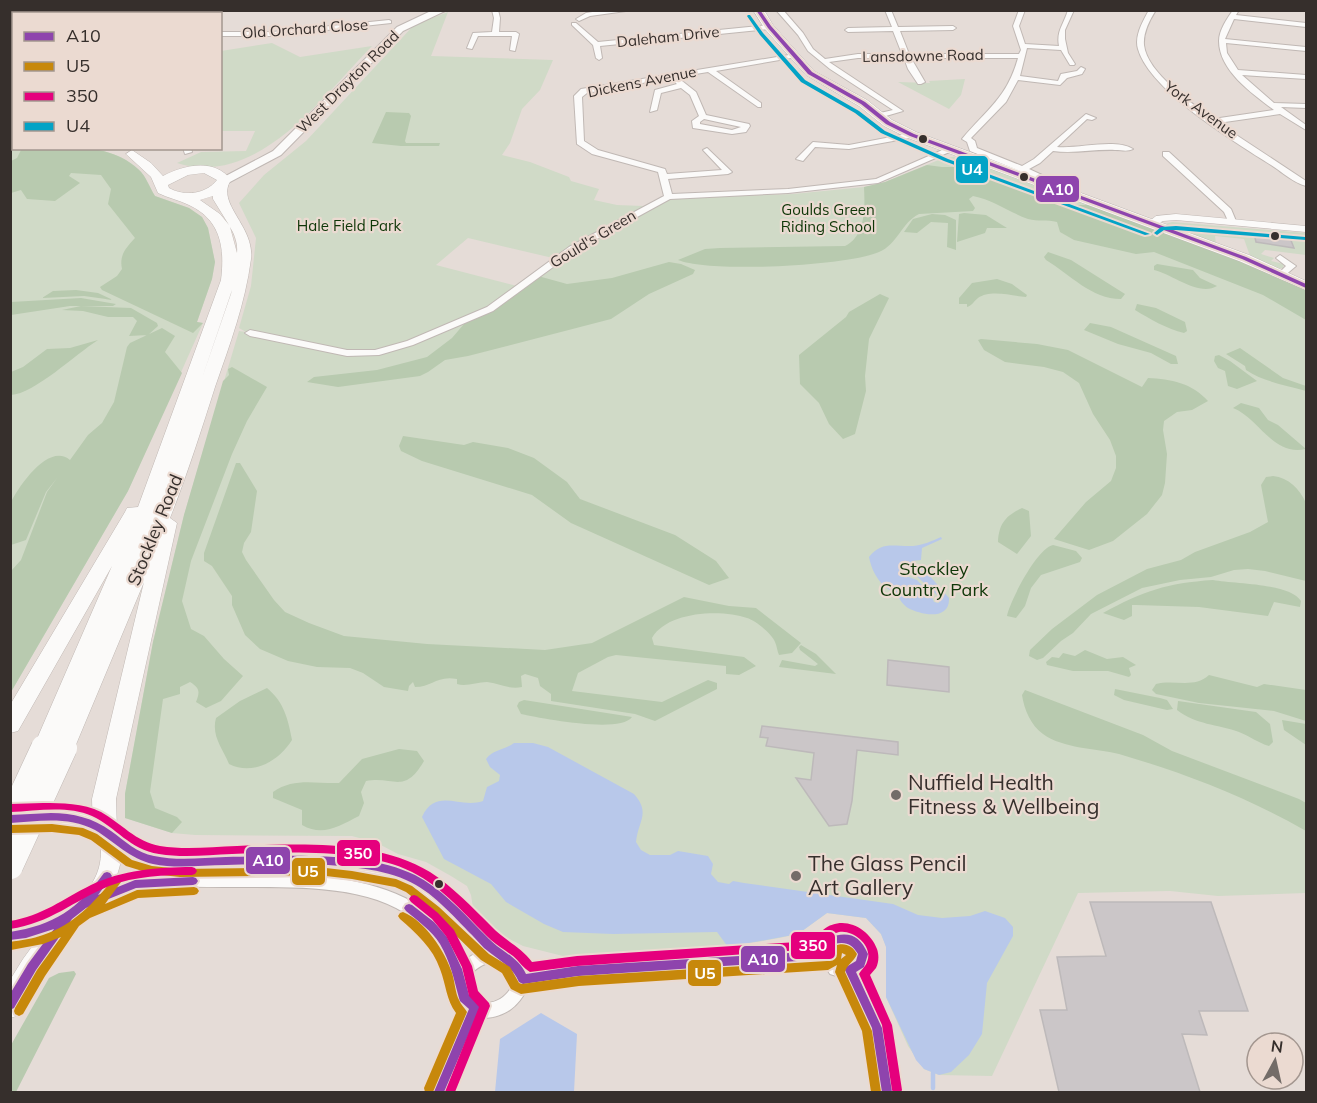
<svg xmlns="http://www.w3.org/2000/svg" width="1317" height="1103" viewBox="0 0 1317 1103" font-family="Mulish,sans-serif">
<rect width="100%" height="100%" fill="#e5dcd7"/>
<!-- green -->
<path fill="#d0dac7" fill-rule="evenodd" d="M448 12 431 56 553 60 540 90 522 109 510 143 502 155 530 162 569 177 571 181 599 189 594 200 617 205 643 206 664 199 793 194 864 187 885 182 941 159 964 155 1306 286V893L1218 896 1170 891 1078 893 992 1076 939 1075 924 1069 908 1046 886 997V946L881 934 866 918 827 913 798 934 779 938 728 947 595 958 567 957 523 946 502 935 473 908 471 895 467 886 451 876 426 862 398 854 377 843 352 836 195 835 172 833 125 818V794L153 642 184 515 239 331 246 332 239 328 251 286 256 238 239 203 264 175 306 141 414 25ZM468 238 557 259 521 287 436 265Z
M272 43 300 57 372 46C323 96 258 188 177 163L201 152 246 151 255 131H221V51Z
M965 79 961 95 949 109 898 82 930 83 929 81Z
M11 134 13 135 14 148C54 149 106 139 138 169 147 177 149 187 155 196L189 208 202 217 208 228 215 262 212 279 197 322 203 323 128 491 11 692Z
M1172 222 1306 233V255L1265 250 1261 254 1274 258 1271 261 1284 264 1283 268 1276 269 1165 224ZM1215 236 1244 239 1250 256 1216 244Z"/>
<!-- forest -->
<path fill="#b8caaf" d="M386 112 409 113 411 116 405 141 406 143H440L439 146H401L372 143Z
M18 149C57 148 107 140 138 169 147 177 149 187 155 196L189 208 202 217 208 228 215 262 212 279 197 322 203 323 193 333 102 290 100 287 117 276 122 269C119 255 126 248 135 238L108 204 111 189 101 175 71 173 69 176 80 183 55 201 27 199 21 190 11 193V161L17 158 21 150Z
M927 165 942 167H970L1005 181 1051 194 1076 205H1093L1283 274 1306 286V320L1263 295 1154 252 1136 254 1074 240 1060 232 1057 222C1047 219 1038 222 1028 219 1009 212 993 200 973 196L969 199 975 208 973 211 919 214C902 222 897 245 879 252 847 266 710 273 678 260L705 249 720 248 845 246C866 236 865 207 864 187L885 182Z
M964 213 986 215 1007 228H987L985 233 957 242 959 214Z
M932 214 945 215 956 220V250L947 247 948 223 931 222 917 233 904 232 913 219Z
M1048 252 1071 260 1125 294 1121 299C1091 299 1071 275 1046 260L1044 257Z
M669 262 681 264 695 270 693 274 649 294 611 319 468 356 445 360 428 372 420 376 338 387 307 382 314 377 377 370 427 357 452 338 464 324 492 310 538 276 567 284 612 278Z
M1157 264 1193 270 1200 278 1217 286C1199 297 1172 274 1154 270V266Z
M997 279 1012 284 1027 295 1026 297C1013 296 990 289 978 298 973 302 973 305 967 307V304H959V298L972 283Z
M76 290 98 293 113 300 84 296 42 298 53 291Z
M880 294 889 298 869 339 865 376 866 391 855 434 843 439 829 424 819 403 800 384 799 355 846 317 849 312Z
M81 298 116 304 113 306H70L11 315V302Z
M1137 304 1156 308 1185 322 1187 331 1184 333C1167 329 1150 319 1135 310Z
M81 306 131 308 157 323 158 326 148 335 129 336 137 321 133 317H108L83 311 62 310Z
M1090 323 1111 327 1176 356 1178 364H1171L1151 353 1118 344 1084 330Z
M162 328 175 336 165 352 182 373 128 491 11 692V571L21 560 47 492 57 478 46 492 26 540 11 545C10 533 7 512 11 502 19 486 49 442 70 460L88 435 102 423 114 402 127 347 130 343Z
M981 339 1037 344 1068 350 1142 387 1148 378C1171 379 1192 383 1208 401L1192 410 1177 412 1164 421 1163 430 1167 454 1165 483 1162 495 1147 514 1113 541 1089 550 1054 539 1086 502 1111 481 1116 468V456L1110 440 1093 414 1079 383 1063 372 1044 367 1005 362 984 350 978 340Z
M98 340C76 354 34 394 11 395V372L23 367 47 349 70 348Z
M1240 348 1283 378 1306 386V391C1285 385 1264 382 1246 370L1245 366 1226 354Z
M1219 355 1230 361 1257 381 1237 389 1228 386 1225 371 1218 368 1214 361 1215 356Z
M232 367 267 387 247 421 232 454 191 561 182 601 191 629 204 636 224 659 243 676 221 701 206 708 196 702C200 692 200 688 190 682L180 687V694L163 699 150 792 155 808 177 817 182 822 172 833 125 818V794L153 642 184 515 223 381 229 375 228 369Z
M1241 403 1259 408 1268 420 1278 425 1306 449C1273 457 1259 418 1233 408Z
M403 436 464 445 473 442 508 448 534 458 567 482 580 499 675 535 716 561 729 578 709 585 571 523 532 495 422 461 401 451 399 446Z
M236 463H240L257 491 251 532 244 543 242 552 246 560 274 600 285 612 309 623 344 636 427 644 545 650 592 643 684 597 729 606 756 608 801 643 792 653 779 655C777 651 777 646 775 642 772 634 755 620 747 618 722 609 667 611 652 638L654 645 744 657 756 666 739 675 726 674V666L616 655 608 657 578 673 572 691 662 702 708 680 717 683V689L655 721 635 714 551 701V694L540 686 538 678 525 674 521 676 522 687C509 690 499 683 487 682 477 682 466 687 457 684V679C437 675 432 687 415 687L413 682 409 686 408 691 384 687 363 673 350 668 317 667 288 661 260 649 245 635 232 605V596L212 566 204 561V553Z
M1273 476C1289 478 1299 488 1306 503V581L1265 571 1248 569 1234 570 1211 577 1180 580 1142 588 1091 614 1073 633 1061 641 1043 658 1037 660 1029 656 1030 650 1052 629 1097 595 1147 569 1181 560 1195 552 1250 532 1268 522 1261 485 1266 477Z
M1022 508 1029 511 1031 536 1017 554 998 542C999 523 1006 516 1022 508Z
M1053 545 1076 551 1082 558 1080 562 1041 575 1031 588 1025 606 1016 618 1007 616C1010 601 1037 548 1053 545Z
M1213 580C1234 584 1290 583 1301 601L1300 607 1274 602 1268 616 1199 607 1136 605H1132V616L1124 620 1103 613C1143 591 1167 583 1213 580Z
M801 645 816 654 836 674 779 667 782 660 815 666 818 664 800 650 799 647Z
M1085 650 1107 659 1123 657 1136 665 1129 668 1131 675 1129 677 1108 671H1073L1047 665 1046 662 1052 657 1059 658 1063 653 1075 656Z
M1209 675 1257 687 1264 684 1306 690V721L1274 711 1199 703 1156 694 1152 690 1156 684C1174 679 1194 689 1209 675Z
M267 688C284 702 288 719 292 740 279 761 253 776 229 764 223 749 211 736 216 718L240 701Z
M1115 689 1160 698 1167 700 1173 709 1167 710 1124 700 1114 695Z
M1025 690 1143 735 1172 751 1299 799 1306 803V831C1247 797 1184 773 1119 754 1095 748 1064 749 1043 734 1031 726 1024 709 1022 695Z
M524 700 632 717C620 734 540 718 521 714L517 706 519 702Z
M1178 701 1256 712 1270 724 1273 742 1269 746C1258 743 1250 736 1239 732 1216 724 1197 725 1177 710Z
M1282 720 1306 724V745L1284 730Z
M399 749 417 751 424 761C404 795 395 776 366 781L361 792 364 803 359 816C339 826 323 837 302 825V810L273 798V792C294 777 316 784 339 783L362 759Z
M74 971 76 974 16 1092H11V1045L49 978 59 973Z"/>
<!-- water -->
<path fill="#b8c8ea" d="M941 537 942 539 922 548 921 560 912 561 900 574 917 580 931 595 934 602 939 603 938 596 908 568 909 565 922 567 949 598C950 621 921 615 908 608 902 604 900 599 896 594 892 590 887 589 884 586 876 578 871 568 869 557 882 540 895 547 913 546 923 545 932 541 941 537Z
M514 743H533L548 747 634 794C651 813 638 821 636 842L641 850 650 855H670L678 851 708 856 713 864 711 874 718 882 729 884 733 881 744 883 893 904 918 915 942 918 970 916 985 911 1005 918 1013 927V936L987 983 982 1034 969 1055 951 1072 939 1075 924 1069 916 1060 886 997V947L881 934 866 918 827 913 798 934 728 947 717 932 613 934 563 932 544 924 506 902 491 884 444 859 422 817C436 787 459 809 483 801L487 787 499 781 500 775 490 767 486 759C494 749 505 750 514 743Z
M541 1013 577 1034 574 1092H495L500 1039Z"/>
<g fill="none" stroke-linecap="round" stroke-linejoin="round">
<!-- stream -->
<path stroke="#b8c8ea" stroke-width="4.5" d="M933 1073V1088"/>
</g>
<!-- building -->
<path fill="#cbc6c8" stroke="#bdb9ba" stroke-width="1.5" d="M1256 232 1282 234 1283 237 1290 238 1294 248 1256 242 1254 233Z
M888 660 949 667V692L887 685Z
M762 726 898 742V755L857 750 852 801 847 824 829 826 796 778 811 780 814 753 766 746 768 738 760 737Z
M1090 902H1211L1248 1011H1199L1207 1035 1182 1034 1200 1092H1059L1040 1010H1067L1057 957 1106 956Z"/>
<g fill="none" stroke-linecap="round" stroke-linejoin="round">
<!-- minor casing -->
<g stroke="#c0b8b4" stroke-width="2">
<path id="minor" d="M83 10H101L89 14H71Z
M492 10H498L500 18 499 32H516L519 34 515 51 510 50 512 36H478L472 49 467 48 473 33 492 32 494 18Z
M605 10H633L590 16 579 21 576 19 586 13Z
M776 10H783L803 33 813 49 825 59 858 54H902L893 31 848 32 845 30 848 28 892 27 885 10H891L898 27 953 26 956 28 953 30 900 31 909 54H1019L1021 50 1013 26 1019 10H1025L1019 26 1025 44 1059 46C1056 31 1064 24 1068 10H1074L1065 30V39L1068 53 1075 64 1074 65H1070L1061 50 1027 48 1020 76 1058 81 1061 74 1077 71 1081 67 1085 69 1082 74 1067 78 1060 85 1018 80 1006 102 971 138 975 141 977 148 1022 166 1034 159 1086 114 1096 118 1092 120 1087 119 1057 147C1079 149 1115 138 1133 149 1127 152 1122 150 1115 150 1094 149 1074 154 1053 151L1040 163 1029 169 1042 175 1037 182H1031L1030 180 1033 176 970 151 967 142 962 139C987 109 1007 98 1018 58H911L925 82 921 84H918L908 69 904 58H858L829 62 903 111 879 118 875 116 876 114 893 110 830 69 808 51 798 35Z
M1149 10H1156C1149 21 1143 33 1144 45 1147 73 1192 103 1213 119L1274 110C1253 94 1219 71 1219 41 1219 30 1227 19 1233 10H1239L1236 15 1306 23V27L1234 19 1225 39 1306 47V51L1226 43 1227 53 1238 70 1306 75V79L1242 75 1274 103 1306 104V108L1281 107 1306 125V130L1280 114 1218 123 1306 181V186C1294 183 1282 172 1271 165 1235 142 1150 91 1138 49 1134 36 1143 21 1149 10Z
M10 15H14V19H10Z
M389 20 391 21V23L272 36H220V32H272Z
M572 23H576L598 42 769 25 772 27 769 29 600 46 602 58 599 60 596 58 593 45 572 25Z
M14 40V44L10 45V41Z
M795 54 798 56 797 57 716 71 761 103V107H758L708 72 677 77 696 92 706 115 749 124 750 126 746 132 732 134 693 128 692 121 699 116 690 95 681 88 661 93 657 110 650 112 655 90 677 84 670 78 587 93 582 97 584 141 598 150 665 169 667 174 722 170 703 150 707 148 732 172 728 174 668 179 672 194 788 189 876 179 947 148 954 150 878 183 788 193 670 199 575 251 493 311 413 345 379 355 347 356 250 336 245 333 250 330 347 350H375L407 341 487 307 569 247 664 196 658 172 592 154 577 144 574 96 581 89ZM704 119 741 127 732 130 700 124V122Z
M14 71V75L10 76V72Z
M10 105H14V109H10Z
M912 133 916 135 915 137 849 149 815 147 803 161 796 159 813 142 849 145Z
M183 148H191L192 152 185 154Z
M1163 152H1169L1231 209 1236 221 1235 223H1229L1224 212 1163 156Z
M1280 255 1296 266 1283 277 1278 274 1286 266 1276 258Z
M109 832 131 846 154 854 303 853 339 855 393 865 419 874 477 922 500 949 518 955 529 971 578 964 821 948C840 906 892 946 860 974L885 1028 896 1092H878L869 1028 846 979 830 974 822 962 578 978 529 985C519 1007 504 1019 479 1018L448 1092H430L465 1011C457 1005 450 995 450 984 450 977 452 982 451 975 446 958 433 938 420 925 375 881 285 888 227 887 196 887 165 885 135 891 120 894 107 903 93 908L87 906 85 901C104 863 299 873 339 879 365 882 391 890 413 902 437 916 450 938 461 962L481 950 465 932 439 909 409 884 392 877 339 867 303 865 154 866 121 854 104 842 102 838 104 834ZM843 944 849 945 854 951V959L847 964 841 963 836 957V949ZM494 961C498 963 504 964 507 966 528 981 494 1017 472 997 455 981 479 964 494 961Z"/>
</g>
<!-- tertiary casing -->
<g stroke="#c0b8b4" stroke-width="1">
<path id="tertiary" d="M140 10H148L149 14H141Z
M14 75V81L10 82V76Z
M1176 214 1306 226V232L1176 220 1163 221 1151 227 1146 224 1156 216Z
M56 811C74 811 100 813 112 827 136 855 109 898 87 916 66 933 37 942 10 945V927C56 922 109 893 100 840 83 815 44 832 20 824L18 819 20 814Z"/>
</g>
<!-- secondary casing -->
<g stroke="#c0b8b4" stroke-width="2">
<path id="secondary" d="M433 10H447L403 31 281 155 228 183H220V179L273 151 397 27Z"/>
</g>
<!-- primary casing -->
<g stroke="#c0b8b4" stroke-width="1">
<path id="primary" d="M753 10H764L773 25 814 71 867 100 892 120 916 132 1249 255 1306 281V290L1239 261 908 138 884 126 859 106 806 75 765 29Z
M10 126H14V134H10Z
M132 150 151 163 163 176C184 165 215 158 231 180 215 203 255 226 251 259 245 304 230 344 215 387 201 431 187 475 170 518L177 523 116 799 117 831 114 838 105 841 96 838 93 831 92 799 144 582 72 754 64 757 56 754 54 751 52 754 44 757 36 754 33 748 112 566 18 731 10 733V705L125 512 127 508 138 507 221 280C225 248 221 220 189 205 179 200 168 198 158 193L151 177 126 154ZM204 173 217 180C206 194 185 197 169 188L168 185 188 175ZM213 196V199L229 225 220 214 200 200ZM230 227C235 235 238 244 237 253ZM232 290 231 294 201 381Z
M67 908 76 911 80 919 76 927 41 975 20 1015 10 1018V980L23 959 58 911Z"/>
</g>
<!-- minor -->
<use href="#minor" fill="#fbfaf9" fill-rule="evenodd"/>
<!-- tertiary -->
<use href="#tertiary" fill="#fbfaf9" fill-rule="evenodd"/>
<!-- secondary -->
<use href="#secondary" fill="#fbfaf9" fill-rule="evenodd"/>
<!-- primary -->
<use href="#primary" fill="#fbfaf9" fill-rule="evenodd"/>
<!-- primary-bridge casing -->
<g stroke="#c0b8b4" stroke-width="27" stroke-linecap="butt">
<path id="primary-bridge" d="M10 821 44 748
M10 866 64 748"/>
</g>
<!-- primary-bridge -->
<use href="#primary-bridge" stroke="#fbfaf9" stroke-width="26"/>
<!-- bus-1 casing -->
<g stroke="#ebdad1" stroke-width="4">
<path id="bus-1" d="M756 10H760L771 26 812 72 865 102 890 122 914 134 1246 257 1306 284V288L1242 259 910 136 886 124 861 104 808 74 768 28Z
M51 813C73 813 93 818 111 831 125 841 137 853 154 856 177 861 202 858 226 857 281 856 365 850 415 875 440 888 461 910 480 930 486 936 491 941 497 946 508 954 520 961 526 974L578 966 821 951 827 938C848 931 859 934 868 954L864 967 856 972 882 1028 892 1092H882L872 1028 845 970 846 967 856 961 858 954C852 944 846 941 834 944L831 950 830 958 826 959 578 976 523 984 519 982C512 966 497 959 484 948 480 944 476 939 472 935 452 915 432 891 406 880 391 873 374 870 358 868 314 862 270 864 226 865 202 865 177 869 153 864 130 859 115 842 95 830 69 816 39 821 10 823V815Z
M107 872 110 873 112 876 98 895 135 880 193 877 196 878 198 881 196 884 193 885 136 888 86 908 72 919 36 970 14 1008 10 1010V994L28 964 54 929 26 938 10 940V932C54 925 78 909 104 873Z
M409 904 412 905 434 922 447 937 462 969 469 995 479 1005 480 1008 444 1092H434L469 1009 460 1001 459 998C454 979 450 961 440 944 432 931 418 921 406 911L404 908 406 905Z"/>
</g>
<!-- bus-2 casing -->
<g stroke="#ebdad1" stroke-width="4">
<path id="bus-2" d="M52 824 83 828 97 834 132 860 152 866 180 869 317 867 352 871 396 879 412 886 439 907 489 954 510 967 519 983 522 984 579 976 827 961 831 958 834 946C844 942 852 945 857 954 854 962 847 964 845 972L872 1031 881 1092H871L862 1031 835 972 837 965 828 970 579 986 521 994 511 989 502 973 481 960 433 913 406 892 395 887 352 879 317 875 180 877 152 874 126 866 91 840 79 835 52 832 10 833V825ZM842 953 846 955 841 959Z
M116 878 119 879 121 882 105 904 137 890 194 887 197 888 199 891 197 894 194 895 138 898 90 918 79 926 45 976 23 1014 19 1016 15 1014 14 1011 15 1008 37 970 61 937 43 944 11 950 10 942C21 940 33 939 43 935 73 925 94 903 113 879Z
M403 912C425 921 445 951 452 973 455 982 455 992 459 1000 461 1005 465 1008 467 1012L433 1092H425L424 1088 456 1013C446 1000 446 984 440 969 433 948 416 933 400 919L398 916 400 913Z"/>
</g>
<!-- bus-3 casing -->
<g stroke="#ebdad1" stroke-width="4">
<path id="bus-3" d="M43 803C62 803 83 803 101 812 121 823 136 842 160 846 185 850 211 847 237 846 297 844 376 839 430 872 453 887 472 907 491 926 504 940 521 947 532 962L577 956 813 941C816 937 819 933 823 930 843 914 869 928 877 949 879 955 879 962 876 968 874 970 872 973 870 975L892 1025 902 1090 901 1092H893L892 1090 882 1025 859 974C861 970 866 966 867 962 874 946 853 929 839 932 828 934 825 945 816 949L577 966 530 972C523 968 519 961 513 956 506 951 498 946 491 940 466 916 444 888 412 872 365 848 284 852 232 854 208 855 183 858 159 854 129 849 117 828 92 816 67 805 37 811 10 812V804Z
M192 867 195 868 197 871 195 874 192 875C164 875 135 876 109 886 73 901 51 923 10 929V921C42 916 63 899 91 885 123 870 157 867 192 867Z
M414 895 417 896 438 913 454 930 472 966 478 991 489 1003 490 1006 455 1092H445L479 1007 469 996 462 967 446 936 432 919 411 902 409 899 411 896Z"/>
</g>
<!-- bus-4 casing -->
<g stroke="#ebdad1" stroke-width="4">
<path id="bus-4" d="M748 15H750L763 33 805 80 859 111 885 131 948 159 1150 234 1145 235 944 161 881 133 855 113 801 82 760 35 747 16Z
M1176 226 1305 237 1306 238V240L1176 230H1164L1157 235 1154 233 1161 227Z"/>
</g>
<!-- bus-1 -->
<use href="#bus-1" fill="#8e44ad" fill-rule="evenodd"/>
<!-- bus-2 -->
<use href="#bus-2" fill="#c7880b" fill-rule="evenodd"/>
<!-- bus-3 -->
<use href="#bus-3" fill="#e5007d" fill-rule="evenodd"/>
<!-- bus-4 -->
<use href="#bus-4" fill="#03a3c6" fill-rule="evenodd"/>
</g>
<!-- markers -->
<g fill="#362f2c" stroke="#ebdad1" stroke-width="2">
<circle cx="923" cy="139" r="5"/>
<circle cx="1024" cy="177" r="5"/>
<circle cx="1275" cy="236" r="5"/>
<circle cx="439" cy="884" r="5"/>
</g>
<g fill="#736c68" stroke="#ebdad1" stroke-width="2">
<circle cx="896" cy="795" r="6"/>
<circle cx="796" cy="876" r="6"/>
</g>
<g text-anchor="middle" stroke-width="4.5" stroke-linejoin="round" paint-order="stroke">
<!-- far-street labels -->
<g font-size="15" fill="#362f2c" stroke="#ebdad1">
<text transform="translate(305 29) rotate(-4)" y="5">Old Orchard Close</text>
<text transform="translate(668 37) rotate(-6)" y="5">Daleham Drive</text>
<text transform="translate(923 56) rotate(-1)" y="5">Lansdowne Road</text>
<text transform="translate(348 82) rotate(-45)" y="5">West Drayton Road</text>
<text transform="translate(642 82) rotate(-11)" y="5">Dickens Avenue</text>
<text transform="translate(1201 110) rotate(36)" y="5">York Avenue</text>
<text transform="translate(593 239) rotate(-31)" y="5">Gould's Green</text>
</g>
<!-- far-park labels -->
<g font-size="15" fill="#0f3708" stroke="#ebdad1">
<text x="828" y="215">Goulds Green<tspan x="828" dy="17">Riding School</tspan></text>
<text x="349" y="231">Hale Field Park</text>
</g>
<!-- street labels -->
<g font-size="18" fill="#362f2c" stroke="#ebdad1">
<text transform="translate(155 530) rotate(-68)" y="6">Stockley Road</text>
</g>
<!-- park labels -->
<g font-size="18" fill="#0f3708" stroke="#ebdad1">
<text x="934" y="575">Stockley<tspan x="934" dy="21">Country Park</tspan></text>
</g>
<!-- near-poi labels -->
<g font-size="21" fill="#362f2c" stroke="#ebdad1" text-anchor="start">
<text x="908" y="790">Nuffield Health<tspan x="908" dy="24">Fitness &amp; Wellbeing</tspan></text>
<text x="808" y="871">The Glass Pencil<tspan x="808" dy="24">Art Gallery</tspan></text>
</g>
</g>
<g stroke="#ebdad1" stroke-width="2">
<rect x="955" y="155" width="34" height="29" rx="6" fill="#03a3c6"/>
<rect x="1035" y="175" width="45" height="28" rx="6" fill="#8e44ad"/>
<rect x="336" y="839" width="45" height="28" rx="6" fill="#e5007d"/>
<rect x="245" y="846" width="46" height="29" rx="6" fill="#8e44ad"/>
<rect x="291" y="857" width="35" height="29" rx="6" fill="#c7880b"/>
<rect x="790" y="931" width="46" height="29" rx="6" fill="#e5007d"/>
<rect x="740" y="945" width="46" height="28" rx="6" fill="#8e44ad"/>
<rect x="687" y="959" width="35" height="28" rx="6" fill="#c7880b"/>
</g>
<g font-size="16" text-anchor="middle" font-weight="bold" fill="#fff">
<text x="972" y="175">U4</text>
<text x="1058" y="195">A10</text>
<text x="358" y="859">350</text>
<text x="268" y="866">A10</text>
<text x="308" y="877">U5</text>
<text x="813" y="951">350</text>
<text x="763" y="965">A10</text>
<text x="705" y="979">U5</text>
</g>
<!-- border -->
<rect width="1317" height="1103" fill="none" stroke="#362f2c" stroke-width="24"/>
<!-- legend -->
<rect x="12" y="12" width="210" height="138" fill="#ebdad1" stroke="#a3968f" stroke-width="1.5"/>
<rect x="24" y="32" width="30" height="9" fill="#8e44ad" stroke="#a3968f" stroke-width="1.5"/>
<text x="66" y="42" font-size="18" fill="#362f2c">A10</text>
<rect x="24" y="62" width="30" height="9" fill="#c7880b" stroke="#a3968f" stroke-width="1.5"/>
<text x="66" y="72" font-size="18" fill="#362f2c">U5</text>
<rect x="24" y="92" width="30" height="9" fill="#e5007d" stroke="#a3968f" stroke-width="1.5"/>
<text x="66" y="102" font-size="18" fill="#362f2c">350</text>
<rect x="24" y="122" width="30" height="9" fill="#03a3c6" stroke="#a3968f" stroke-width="1.5"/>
<text x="66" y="132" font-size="18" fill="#362f2c">U4</text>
<!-- north arrow -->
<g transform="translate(1275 1061) rotate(8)"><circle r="28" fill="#ebdad1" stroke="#a3968f" stroke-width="1.5"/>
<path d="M0-4.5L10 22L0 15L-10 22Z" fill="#736c68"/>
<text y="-9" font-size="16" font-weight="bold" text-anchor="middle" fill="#362f2c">N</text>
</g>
</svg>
